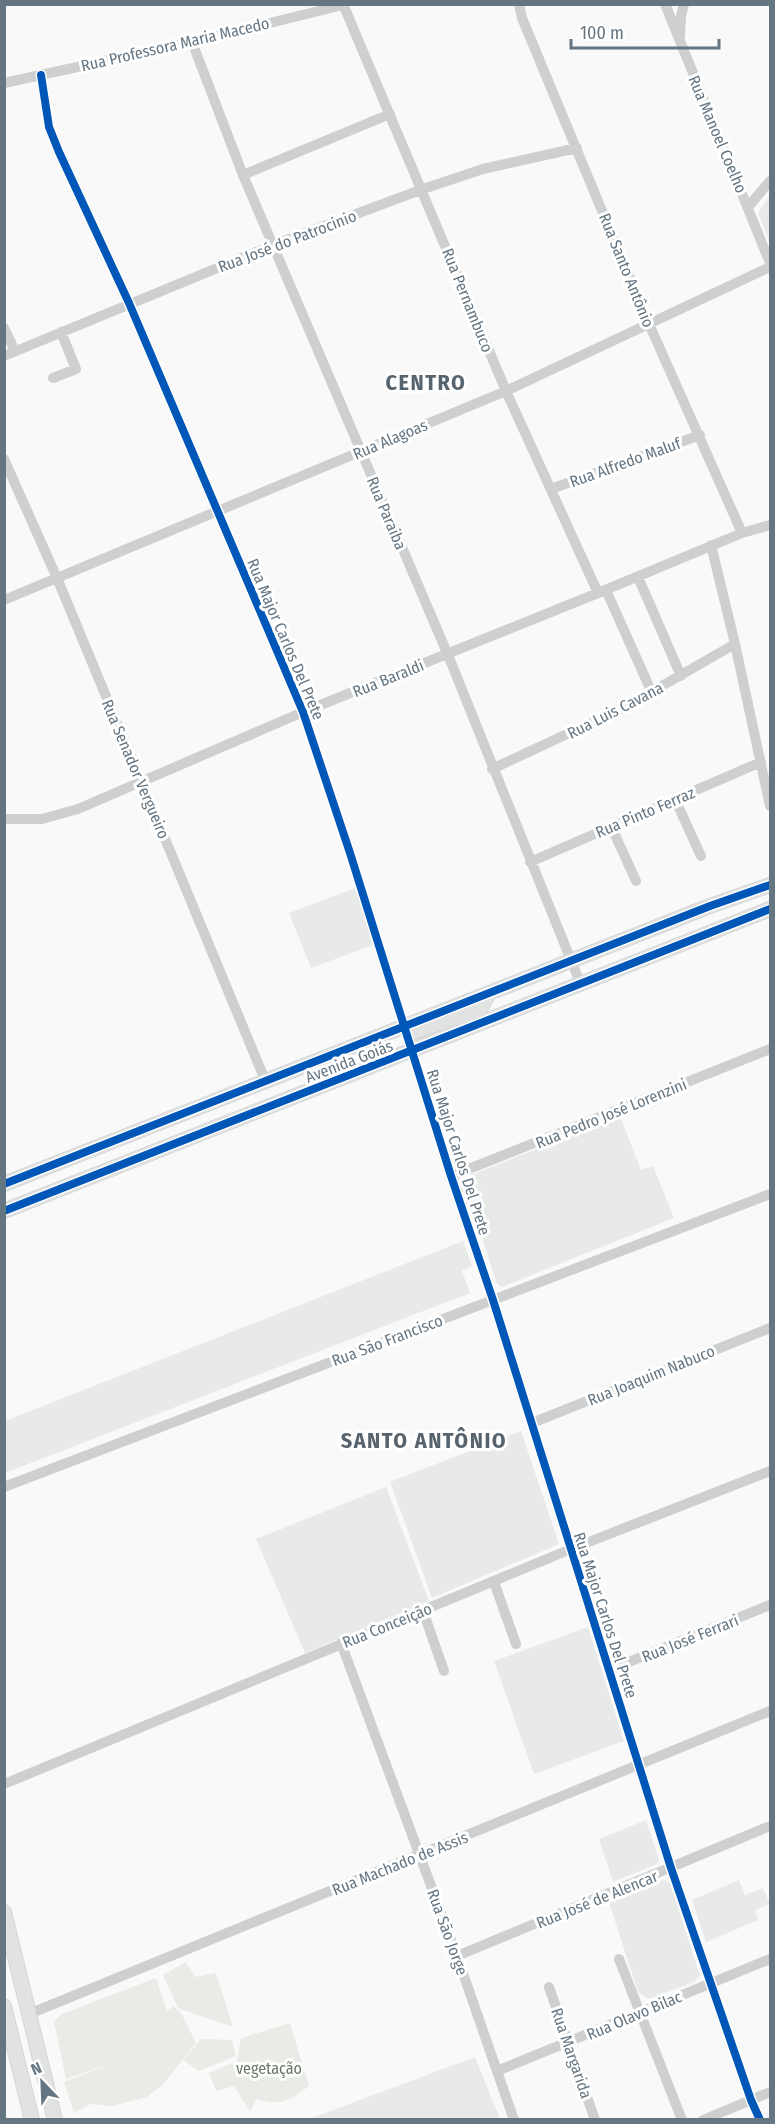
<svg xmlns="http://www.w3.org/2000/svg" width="775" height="2124" viewBox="0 0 775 2124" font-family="'Fira Sans Condensed',sans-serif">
<rect width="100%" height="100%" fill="#f9f9f9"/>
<!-- built -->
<path fill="#e8e9e9" d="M770 196V242L758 213Z
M355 888 376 944 311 968 289 913Z
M620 1116 641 1170 653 1166 674 1218 502 1287 497 1284 471 1205 466 1206 458 1180Z
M463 1241 472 1266 462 1271 470 1293 5 1473V1421Z
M521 1431 559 1544 432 1598 390 1482Z
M386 1487 429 1601 305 1653 256 1539Z
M588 1627 624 1741 534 1774 494 1661Z
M646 1820 659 1860 657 1864 613 1882 599 1839Z
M665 1880 670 1883 700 1975 694 1982 649 1999 638 1992 609 1902 659 1881Z
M739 1880 745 1895 763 1888 770 1904 755 1910 758 1920 706 1942 692 1900Z
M475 2057 500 2119H309Z"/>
<!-- green -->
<path fill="#e8ebe6" d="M186 1962 195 1977 216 1973 233 2027 178 2008 163 1975Z
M156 1978 167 2011 174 2006 181 2013 196 2043 163 2084 147 2097 112 2106 90 2104 74 2113 64 2082 118 2061 66 2079 54 2022 62 2014Z
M290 2023 309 2086C290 2100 282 2107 257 2099L250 2111 234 2086 216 2091 209 2073 237 2061 241 2038Z
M201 2039 232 2040 236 2056 199 2071 183 2060Z"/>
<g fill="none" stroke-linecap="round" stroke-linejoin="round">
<!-- major casing -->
<g stroke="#d5d6d7" stroke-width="16">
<path id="major" d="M414 1032 480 1009 489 993
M4 1184 710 906 770 885
M4 1211 770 909
M4 1912 55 2120
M4 2006 32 2120"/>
</g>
<!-- minor -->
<path stroke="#cecfd0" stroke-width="10" d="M343 4 506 391 598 593
M519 4 522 18 649 324 742 533
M665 4 770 263
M680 37 681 16 684 4
M192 42 243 175 448 655 581 985
M41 75 49 127 59 152 129 303 303 712 350 853 451 1176 493 1300 671 1868 751 2100 760 2120
M4 83 192 42 343 5
M243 175 390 114
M748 207 770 181
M4 328 15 351
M4 356 273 245 423 189 483 169 577 148
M53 378 76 369 61 332
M4 459 57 578 265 1080
M551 489 700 435
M711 545 735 644 770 806
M638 577 681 676
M606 590 652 693
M4 600 506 391 770 267
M492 769 625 707 735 644
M675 799 701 856
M4 819H42L78 809 303 712 598 593 742 533 770 525
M611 826 636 881
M530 862 761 762
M451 1176 770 1049
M532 1423 770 1328
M4 1487 770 1194
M494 1582 516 1644
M423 1611 444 1671
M341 1643 457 1956 514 2120
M609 1670 770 1605
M4 1784 571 1549 770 1471
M457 1956 770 1826
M619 1959 682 2120
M549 1987 595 2120
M29 2014 770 1711
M497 2071 770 1959
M703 2120 770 2092"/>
<!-- major -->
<use href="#major" stroke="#e1e2e2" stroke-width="14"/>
<!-- cycleway casing -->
<g stroke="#fff" stroke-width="11">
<path id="cycleway" d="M41 75 49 127 59 152 129 303 303 712 350 853 451 1176 493 1300 671 1868 751 2100 760 2120
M4 1184 710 906 770 885
M4 1211 770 909"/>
</g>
<!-- cycleway -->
<use href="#cycleway" stroke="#0057b8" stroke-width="8"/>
</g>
<g text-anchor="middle" stroke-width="6" stroke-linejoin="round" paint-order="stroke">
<!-- street labels -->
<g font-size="16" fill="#657683" stroke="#fff">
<text transform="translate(175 44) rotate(-13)" y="6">Rua Professora Maria Macedo</text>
<text transform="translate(718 134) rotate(67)" y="6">Rua Manoel Coelho</text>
<text transform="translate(287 241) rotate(-21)" y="6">Rua José do Patrocinio</text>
<text transform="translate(627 270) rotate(68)" y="6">Rua Santo Antônio</text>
<text transform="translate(468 300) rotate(68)" y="6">Rua Pernambuco</text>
<text transform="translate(390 439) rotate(-23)" y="6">Rua Alagoas</text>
<text transform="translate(625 462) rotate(-20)" y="6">Rua Alfredo Maluf</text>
<text transform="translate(387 513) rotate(67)" y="6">Rua Paraiba</text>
<text transform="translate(286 639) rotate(67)" y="6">Rua Major Carlos Del Prete</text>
<text transform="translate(388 678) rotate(-22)" y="6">Rua Baraldi</text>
<text transform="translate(615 710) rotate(-27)" y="6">Rua Luis Cavana</text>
<text transform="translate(136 769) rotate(67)" y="6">Rua Senador Vergueiro</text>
<text transform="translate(645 812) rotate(-23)" y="6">Rua Pinto Ferraz</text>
<text transform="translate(349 1061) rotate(-21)" y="6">Avenida Goiás</text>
<text transform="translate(611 1113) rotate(-22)" y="6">Rua Pedro José Lorenzini</text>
<text transform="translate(459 1152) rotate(72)" y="6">Rua Major Carlos Del Prete</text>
<text transform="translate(387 1340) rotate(-21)" y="6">Rua São Francisco</text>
<text transform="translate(651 1375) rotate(-22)" y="6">Rua Joaquim Nabuco</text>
<text transform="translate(606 1615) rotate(72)" y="6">Rua Major Carlos Del Prete</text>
<text transform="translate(387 1625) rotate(-22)" y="6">Rua Conceição</text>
<text transform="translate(690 1638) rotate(-22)" y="6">Rua José Ferrari</text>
<text transform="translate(400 1863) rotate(-22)" y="6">Rua Machado de Assis</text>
<text transform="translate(597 1899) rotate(-22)" y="6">Rua José de Alencar</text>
<text transform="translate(448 1932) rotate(70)" y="6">Rua São Jorge</text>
<text transform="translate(634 2015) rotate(-23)" y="6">Rua Olavo Bilac</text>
<text transform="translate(572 2053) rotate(71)" y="6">Rua Margarida</text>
</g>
<!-- park labels -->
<g font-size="16" fill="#687a64" stroke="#fff">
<text x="269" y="2074">vegetação</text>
</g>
<!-- district labels -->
<g font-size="22" font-weight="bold" letter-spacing="1.5" fill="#57646e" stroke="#fff">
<text x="426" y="390">CENTRO</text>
<text x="424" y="1448">SANTO ANTÔNIO</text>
</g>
</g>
<!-- border -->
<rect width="775" height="2124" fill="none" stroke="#657683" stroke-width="12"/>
<!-- north arrow -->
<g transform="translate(42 2082) rotate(337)" stroke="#ffffff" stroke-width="4.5" paint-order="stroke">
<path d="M0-4.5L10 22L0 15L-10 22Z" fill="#657683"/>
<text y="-9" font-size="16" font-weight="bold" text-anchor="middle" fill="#657683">N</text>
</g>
<!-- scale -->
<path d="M571 39v9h148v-9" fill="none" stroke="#657683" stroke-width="3"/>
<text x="580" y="39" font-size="18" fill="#657683" stroke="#ffffff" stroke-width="4.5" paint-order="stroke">100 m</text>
</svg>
